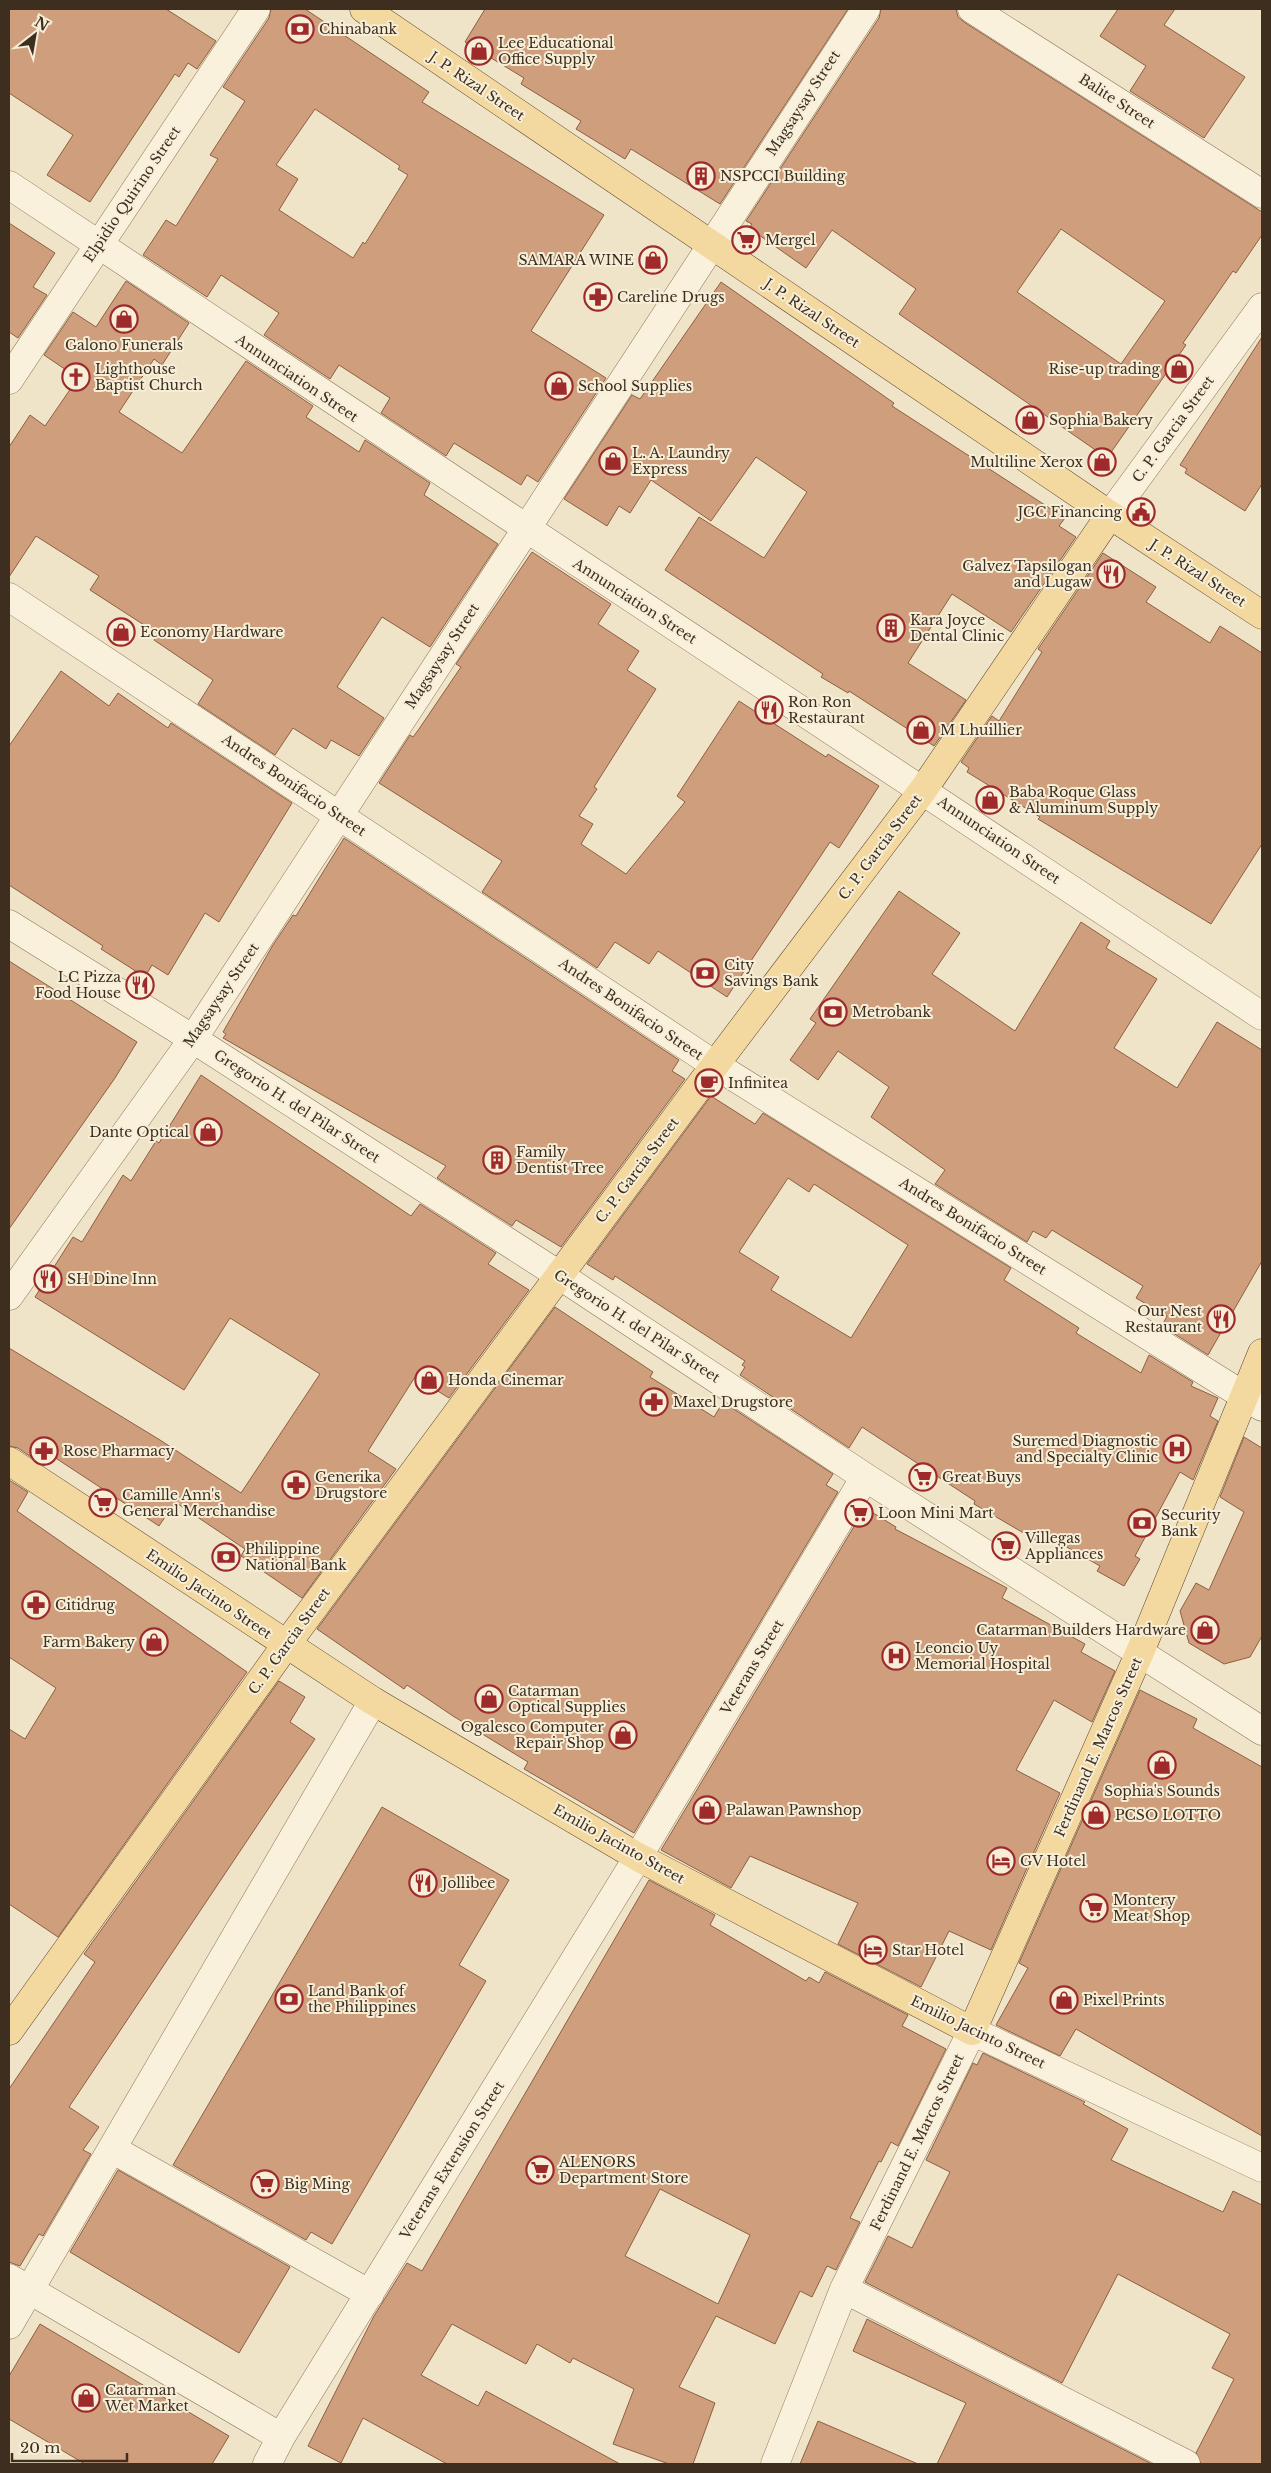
<svg xmlns="http://www.w3.org/2000/svg" width="1271" height="2473" viewBox="0 0 1271 2473" font-family="'Libre Baskerville',serif">
<rect width="100%" height="100%" fill="#f0e4c8"/>
<!-- building -->
<path fill="#cf9f7d" stroke="#8d5f41" fill-rule="evenodd" d="M9 9H166L216 41 197 69 188 63 179 77 175 74 90 202 47 175 73 135 9 93Z
M271 9H305L429 92 422 102 604 215 531 331 606 378 538 482 527 475 521 485 454 443 446 456 381 413 390 398 339 365 330 379 264 335 279 313 221 275 207 297 143 255 166 220 176 226 218 159 210 155 245 101 223 87 269 18ZM315 109 400 166 398 169 408 175 365 244 363 242 353 258 279 210 298 179 276 165Z
M485 9H848L720 204 631 149 625 159 576 129 581 121 521 84 524 78 465 42Z
M881 9H956L958 17 964 22 1262 212V235L1236 273 1233 271 1183 343 1186 345 1107 458 899 314 916 289 832 230 806 268 749 228 752 224 746 221 879 18ZM1061 229 1165 301 1121 364 1017 292Z
M1118 9H1175L1164 25 1245 77 1204 138 1130 91 1146 66 1100 36Z
M9 223 55 253 33 287 47 295 18 338 9 332Z
M126 281 189 323 162 365 154 359 119 412 182 453 246 361 313 406 306 417 359 452 365 440 430 483 424 495 498 544 430 647 382 617 337 687 384 718 359 756 331 740 326 749 293 728 275 755 198 704 213 680 154 640 158 634 90 590 99 576 36 536 9 577V447L30 415 45 426 78 378 44 355 73 312 96 327Z
M721 282 894 403 892 406 1065 518 1059 526 1076 537 1011 632 952 594 908 663 966 700 934 746 849 691 848 693 821 677 823 674 665 570 699 517 764 558 807 492 756 457 711 521 651 480 630 513 619 506 607 526 564 499 632 395 640 399Z
M1262 337V484L1245 511 1185 473 1187 469 1180 465Z
M532 552 611 604 598 624 639 651 627 670 656 689 594 787 597 789 579 816 593 824 581 844 626 874 685 802 677 796 739 701 826 757 828 754 879 786 839 848 830 842 727 997 658 951 649 964 615 942 597 968 482 892 502 861 379 783 410 735 413 737 419 729 461 667 456 664Z
M1103 553 1156 587 1146 602 1210 643 1220 626 1262 653V844L1211 924 1038 819 1040 817 967 772 969 768 961 762 992 716 999 721 1042 652 1038 649Z
M61 671 109 706 118 693 168 728 171 723 292 803 219 922 205 913 168 975 152 965 145 977 101 949 103 946 9 885V746Z
M344 838 679 1060 672 1071 685 1079 561 1247 516 1220 512 1226 437 1178 446 1166 223 1038 226 1034 223 1032 273 945 293 915 296 916Z
M899 891 960 933 932 974 1015 1031 1081 922 1110 941 1106 948 1157 979 1114 1048 1177 1088 1217 1022 1262 1050V1261L1208 1355 1162 1326 1167 1316 1136 1298 1143 1286 1052 1230 1046 1238 1033 1231 1027 1242 935 1184 945 1170 871 1117 889 1087 838 1051 818 1080 790 1060 816 1023 810 1019Z
M9 961 137 1042 115 1078 9 1229Z
M201 1075 411 1216 420 1204 496 1253 488 1264 529 1290 449 1398 415 1377 368 1451 396 1469 302 1598 241 1556 245 1549 175 1502 159 1526 51 1455 44 1466 18 1448 9 1446V1348L160 1440 241 1493 320 1374 230 1318 184 1390 35 1297 73 1237 82 1242 123 1175 131 1181 156 1141 159 1143Z
M711 1096 755 1124 763 1113 1011 1268 1004 1280 1079 1328 1076 1333 1141 1373 1149 1355 1193 1382 1191 1386 1218 1398 1210 1416 1218 1421 1193 1480 1180 1472 1135 1556 1140 1559 1124 1586 1097 1571 1100 1566 1044 1534 1039 1542 974 1504 975 1501 862 1427 849 1448 740 1375 745 1367 742 1365 745 1361 615 1276 613 1280 587 1264ZM788 1178 809 1192 814 1184 908 1245 851 1338 771 1290 779 1277 739 1252Z
M555 1307 653 1372 650 1377 714 1417 723 1402 833 1474 826 1485 838 1492 634 1833 524 1769 528 1762 453 1716 407 1685 404 1689 317 1629Z
M1244 1437 1262 1448V1636L1250 1657 1224 1664 1189 1643 1180 1611 1196 1583 1209 1590 1244 1512 1220 1497Z
M9 1480 28 1492 17 1511 247 1672 58 1937 9 1904V1729L25 1739 56 1688 9 1657Z
M865 1508 896 1527 895 1529 1007 1588 1002 1598 1085 1644 1081 1652 1115 1671 1092 1722 1054 1700 1016 1770 1060 1793 991 1950 949 1931 921 1987 838 1944 858 1903 750 1856 731 1888 661 1850Z
M279 1681 305 1697 290 1722 315 1739 69 2107 99 2127 83 2150 91 2154 43 2236 39 2234 20 2266 9 2262V2089L95 1962 84 1954Z
M1140 1690 1197 1719 1193 1728 1262 1767V2136L1076 2029 1060 2056 996 2025 1028 1968 1019 1963Z
M382 1807 509 1880 459 1965 486 1981 332 2244 311 2232 306 2240 173 2165Z
M649 1880 715 1915 710 1925 806 1981 809 1977 819 1983 825 1972 908 2015 902 2026 946 2049 898 2146 891 2142 881 2162 879 2161 850 2218 860 2222 836 2270 827 2266 812 2297 800 2291 775 2344 716 2316 679 2387 715 2403 693 2464H669L613 2444 634 2389 573 2358 570 2363 537 2344 526 2364 452 2324 421 2375 478 2406 486 2391 620 2464H447L363 2418 341 2463 308 2446 374 2316 407 2263 422 2271ZM660 2189 750 2235 718 2304 625 2256Z
M983 2053 1085 2102 1083 2104 1128 2129 1111 2160 1223 2212 1233 2191 1262 2205V2464H1201L1196 2453 1234 2379 1212 2368 1230 2334 1118 2274 1062 2383 865 2282 888 2236 912 2248 950 2172 926 2160 973 2063 977 2065Z
M118 2170 290 2267 239 2353 70 2252Z
M867 2319 1048 2411 1152 2464H937L966 2403 853 2351Z
M40 2324 229 2436 212 2464H85L9 2419V2376Z
M818 2421 918 2464H800Z"/>
<g fill="none" stroke-linecap="round" stroke-linejoin="round">
<!-- minor casing -->
<g stroke="#8d765c" stroke-width="29">
<path id="minor" d="M972 9 1262 194
M9 185 1262 1016
M9 380 256 9
M1110 515 1262 307
M9 597 715 1065 1262 1407
M9 924 193 1039 559 1275 865 1477 1262 1731
M9 1296 193 1039 866 9
M112 2149 370 2294
M9 2278 281 2437
M844 2289 1186 2464
M9 2325 373 1701
M267 2464 281 2437 638 1857 865 1477
M775 2464 844 2289 972 2031 1262 2168"/>
</g>
<!-- major casing -->
<g stroke="#5b4430" stroke-width="29">
<path id="major" d="M364 9 1110 515 1262 615
M9 1461 373 1701 638 1857 972 2031 1140 1652 1262 1353
M9 2031 286 1645 715 1065 923 790 1110 515"/>
</g>
<!-- minor -->
<use href="#minor" stroke="#faf1dc" stroke-width="28"/>
<!-- major -->
<use href="#major" stroke="#f3d9a0" stroke-width="28"/>
</g>
<!-- icons -->
<defs>
<g id="bank-ring" transform="scale(1.4375)"><circle r="9.5" fill="#f7eed8" stroke="#9e2a2b" stroke-width="1.5"/><path d="M-6-4H6V4H-6ZM0-2.3a2.3 2.3 0 1 0 0 4.6a2.3 2.3 0 1 0 0-4.6Z" fill="#9e2a2b"/></g>
<g id="shop-ring" transform="scale(1.4375)"><circle r="9.5" fill="#f7eed8" stroke="#9e2a2b" stroke-width="1.5"/><path d="M-5-2.5h2.3a2.7 3.5 0 0 1 5.4 0H5L5.5 6h-11ZM-1.5-2.5h3a1.5 2.3 0 0 0-3 0Z" fill="#9e2a2b"/></g>
<g id="building-ring" transform="scale(1.4375)"><circle r="9.5" fill="#f7eed8" stroke="#9e2a2b" stroke-width="1.5"/><path d="M-4-6H4V6H1V3H-1V6H-4ZM-2.5-4.3h1.7v1.8h-1.7ZM.8-4.3h1.7v1.8H.8ZM-2.5-1h1.7V.8h-1.7ZM.8-1h1.7V.8H.8Z" fill="#9e2a2b"/></g>
<g id="supermarket-ring" transform="scale(1.4375)"><circle r="9.5" fill="#f7eed8" stroke="#9e2a2b" stroke-width="1.5"/><path d="M-6-5.5h2.5l.6 2H6L4.5 2H-2.5L-4.4-4H-6ZM-1.5 3.2a1.3 1.3 0 1 0 .1 0ZM3 3.2a1.3 1.3 0 1 0 .1 0Z" fill="#9e2a2b"/></g>
<g id="pharmacy-ring" transform="scale(1.4375)"><circle r="9.5" fill="#f7eed8" stroke="#9e2a2b" stroke-width="1.5"/><path d="M-2-6h4v4h4v4h-4v4h-4v-4h-4v-4h4Z" fill="#9e2a2b"/></g>
<g id="church-ring" transform="scale(1.4375)"><circle r="9.5" fill="#f7eed8" stroke="#9e2a2b" stroke-width="1.5"/><path d="M-1.2-6h2.4v3.5h3.3v2.4h-3.3V6h-2.4V-.1h-3.3v-2.4h3.3Z" fill="#9e2a2b"/></g>
<g id="civic-ring" transform="scale(1.4375)"><circle r="9.5" fill="#f7eed8" stroke="#9e2a2b" stroke-width="1.5"/><path d="M-.6-6.5H3V-4.5H.6V-3L4-1V1h2V6H-6V1h2V-1L-.6-3ZM-1.2 2.5V6h2.4V2.5Z" fill="#9e2a2b"/></g>
<g id="restaurant-ring" transform="scale(1.4375)"><circle r="9.5" fill="#f7eed8" stroke="#9e2a2b" stroke-width="1.5"/><path d="M-5-6h1v4h1v-4h1v4h1v-4h1v5L-1.5 .5V6h-2V.5L-5-1ZM5-6V6H3V1.5H1.5Q1.5-4 5-6Z" fill="#9e2a2b"/></g>
<g id="cafe-ring" transform="scale(1.4375)"><circle r="9.5" fill="#f7eed8" stroke="#9e2a2b" stroke-width="1.5"/><path d="M-5.5-4.5H6V0H3Q3 3.5 0 3.5H-2.5Q-5.5 3.5-5.5 0ZM3-3.2v2h1.7v-2ZM-6 4.5H4V6H-6Z" fill="#9e2a2b"/></g>
<g id="hospital-ring" transform="scale(1.4375)"><circle r="9.5" fill="#f7eed8" stroke="#9e2a2b" stroke-width="1.5"/><path d="M-5-5h3v3.5h4V-5h3V5h-3V1.5h-4V5h-3Z" fill="#9e2a2b"/></g>
<g id="hotel-ring" transform="scale(1.4375)"><circle r="9.5" fill="#f7eed8" stroke="#9e2a2b" stroke-width="1.5"/><path d="M-6-4.5h1.5V1H6V5H4.5V3h-9V5H-6ZM-4 0a1.8 1.8 0 1 1 3.6 0ZM.5 0V-2.5h3Q6-2.5 6 0Z" fill="#9e2a2b"/></g>
</defs>
<g fill-rule="evenodd">
<use href="#bank-ring" x="300" y="29"/>
<use href="#shop-ring" x="479" y="51"/>
<use href="#building-ring" x="701" y="176"/>
<use href="#supermarket-ring" x="746" y="240"/>
<use href="#shop-ring" x="653" y="260"/>
<use href="#pharmacy-ring" x="598" y="297"/>
<use href="#shop-ring" x="124" y="319"/>
<use href="#shop-ring" x="1179" y="369"/>
<use href="#church-ring" x="76" y="377"/>
<use href="#shop-ring" x="559" y="386"/>
<use href="#shop-ring" x="1030" y="420"/>
<use href="#shop-ring" x="613" y="461"/>
<use href="#shop-ring" x="1102" y="462"/>
<use href="#civic-ring" x="1141" y="512"/>
<use href="#restaurant-ring" x="1111" y="574"/>
<use href="#building-ring" x="891" y="628"/>
<use href="#shop-ring" x="121" y="632"/>
<use href="#restaurant-ring" x="769" y="710"/>
<use href="#shop-ring" x="921" y="730"/>
<use href="#shop-ring" x="990" y="800"/>
<use href="#bank-ring" x="705" y="973"/>
<use href="#restaurant-ring" x="140" y="985"/>
<use href="#bank-ring" x="833" y="1012"/>
<use href="#cafe-ring" x="709" y="1083"/>
<use href="#shop-ring" x="208" y="1132"/>
<use href="#building-ring" x="497" y="1160"/>
<use href="#restaurant-ring" x="48" y="1279"/>
<use href="#restaurant-ring" x="1221" y="1319"/>
<use href="#shop-ring" x="429" y="1380"/>
<use href="#pharmacy-ring" x="654" y="1402"/>
<use href="#hospital-ring" x="1177" y="1449"/>
<use href="#pharmacy-ring" x="44" y="1451"/>
<use href="#supermarket-ring" x="923" y="1477"/>
<use href="#pharmacy-ring" x="296" y="1485"/>
<use href="#supermarket-ring" x="103" y="1503"/>
<use href="#supermarket-ring" x="859" y="1513"/>
<use href="#bank-ring" x="1142" y="1523"/>
<use href="#supermarket-ring" x="1006" y="1546"/>
<use href="#bank-ring" x="226" y="1557"/>
<use href="#pharmacy-ring" x="36" y="1605"/>
<use href="#shop-ring" x="1205" y="1630"/>
<use href="#shop-ring" x="154" y="1642"/>
<use href="#hospital-ring" x="896" y="1656"/>
<use href="#shop-ring" x="489" y="1699"/>
<use href="#shop-ring" x="623" y="1735"/>
<use href="#shop-ring" x="1162" y="1765"/>
<use href="#shop-ring" x="707" y="1810"/>
<use href="#shop-ring" x="1096" y="1815"/>
<use href="#hotel-ring" x="1001" y="1861"/>
<use href="#restaurant-ring" x="423" y="1883"/>
<use href="#supermarket-ring" x="1094" y="1908"/>
<use href="#hotel-ring" x="873" y="1950"/>
<use href="#bank-ring" x="289" y="1999"/>
<use href="#shop-ring" x="1064" y="2000"/>
<use href="#supermarket-ring" x="540" y="2170"/>
<use href="#supermarket-ring" x="265" y="2184"/>
<use href="#shop-ring" x="86" y="2398"/>
</g>
<g text-anchor="middle" stroke-width="4" stroke-linejoin="round" paint-order="stroke">
<!-- poi labels -->
<g font-size="14" fill="#3d2e20" stroke="#f7eed8" text-anchor="start">
<text x="319" y="34">Chinabank</text>
<text x="498" y="48">Lee Educational<tspan x="498" dy="16">Office Supply</tspan></text>
<text x="720" y="181">NSPCCI Building</text>
<text x="765" y="245">Mergel</text>
<text x="634" y="265" text-anchor="end">SAMARA WINE</text>
<text x="617" y="302">Careline Drugs</text>
<text x="124" y="350" text-anchor="middle">Galono Funerals</text>
<text x="95" y="374">Lighthouse<tspan x="95" dy="16">Baptist Church</tspan></text>
<text x="1160" y="374" text-anchor="end">Rise-up trading</text>
<text x="578" y="391">School Supplies</text>
<text x="1049" y="425">Sophia Bakery</text>
<text x="632" y="458">L. A. Laundry<tspan x="632" dy="16">Express</tspan></text>
<text x="1083" y="467" text-anchor="end">Multiline Xerox</text>
<text x="1122" y="517" text-anchor="end">JGC Financing</text>
<text x="1092" y="571" text-anchor="end">Galvez Tapsilogan<tspan x="1092" dy="16">and Lugaw</tspan></text>
<text x="910" y="625">Kara Joyce<tspan x="910" dy="16">Dental Clinic</tspan></text>
<text x="140" y="637">Economy Hardware</text>
<text x="788" y="707">Ron Ron<tspan x="788" dy="16">Restaurant</tspan></text>
<text x="940" y="735">M Lhuillier</text>
<text x="1009" y="797">Baba Roque Glass<tspan x="1009" dy="16">&amp; Aluminum Supply</tspan></text>
<text x="724" y="970">City<tspan x="724" dy="16">Savings Bank</tspan></text>
<text x="121" y="982" text-anchor="end">LC Pizza<tspan x="121" dy="16">Food House</tspan></text>
<text x="852" y="1017">Metrobank</text>
<text x="728" y="1088">Infinitea</text>
<text x="189" y="1137" text-anchor="end">Dante Optical</text>
<text x="516" y="1157">Family<tspan x="516" dy="16">Dentist Tree</tspan></text>
<text x="67" y="1284">SH Dine Inn</text>
<text x="1202" y="1316" text-anchor="end">Our Nest<tspan x="1202" dy="16">Restaurant</tspan></text>
<text x="448" y="1385">Honda Cinemar</text>
<text x="673" y="1407">Maxel Drugstore</text>
<text x="1158" y="1446" text-anchor="end">Suremed Diagnostic<tspan x="1158" dy="16">and Specialty Clinic</tspan></text>
<text x="63" y="1456">Rose Pharmacy</text>
<text x="315" y="1482">Generika<tspan x="315" dy="16">Drugstore</tspan></text>
<text x="942" y="1482">Great Buys</text>
<text x="122" y="1500">Camille Ann's<tspan x="122" dy="16">General Merchandise</tspan></text>
<text x="878" y="1518">Loon Mini Mart</text>
<text x="1161" y="1520">Security<tspan x="1161" dy="16">Bank</tspan></text>
<text x="1025" y="1543">Villegas<tspan x="1025" dy="16">Appliances</tspan></text>
<text x="245" y="1554">Philippine<tspan x="245" dy="16">National Bank</tspan></text>
<text x="55" y="1610">Citidrug</text>
<text x="1186" y="1635" text-anchor="end">Catarman Builders Hardware</text>
<text x="135" y="1647" text-anchor="end">Farm Bakery</text>
<text x="915" y="1653">Leoncio Uy<tspan x="915" dy="16">Memorial Hospital</tspan></text>
<text x="508" y="1696">Catarman<tspan x="508" dy="16">Optical Supplies</tspan></text>
<text x="604" y="1732" text-anchor="end">Ogalesco Computer<tspan x="604" dy="16">Repair Shop</tspan></text>
<text x="1162" y="1796" text-anchor="middle">Sophia's Sounds</text>
<text x="726" y="1815">Palawan Pawnshop</text>
<text x="1115" y="1820">PCSO LOTTO</text>
<text x="1020" y="1866">GV Hotel</text>
<text x="442" y="1888">Jollibee</text>
<text x="1113" y="1905">Montery<tspan x="1113" dy="16">Meat Shop</tspan></text>
<text x="892" y="1955">Star Hotel</text>
<text x="308" y="1996">Land Bank of<tspan x="308" dy="16">the Philippines</tspan></text>
<text x="1083" y="2005">Pixel Prints</text>
<text x="559" y="2167">ALENORS<tspan x="559" dy="16">Department Store</tspan></text>
<text x="284" y="2189">Big Ming</text>
<text x="105" y="2395">Catarman<tspan x="105" dy="16">Wet Market</tspan></text>
</g>
<!-- street labels -->
<g font-size="14" fill="#3d2e20" stroke="#f7eed8">
<text transform="translate(477 86) rotate(34)" y="5">J. P. Rizal Street</text>
<text transform="translate(1117 101) rotate(33)" y="5">Balite Street</text>
<text transform="translate(803 103) rotate(-57)" y="5">Magsaysay Street</text>
<text transform="translate(132 194) rotate(-56)" y="5">Elpidio Quirino Street</text>
<text transform="translate(812 313) rotate(34)" y="5">J. P. Rizal Street</text>
<text transform="translate(297 378) rotate(34)" y="5">Annunciation Street</text>
<text transform="translate(1173 429) rotate(-54)" y="5">C. P. Garcia Street</text>
<text transform="translate(1198 573) rotate(33)" y="5">J. P. Rizal Street</text>
<text transform="translate(635 601) rotate(33)" y="5">Annunciation Street</text>
<text transform="translate(442 656) rotate(-57)" y="5">Magsaysay Street</text>
<text transform="translate(294 785) rotate(34)" y="5">Andres Bonifacio Street</text>
<text transform="translate(999 840) rotate(34)" y="5">Annunciation Street</text>
<text transform="translate(880 847) rotate(-53)" y="5">C. P. Garcia Street</text>
<text transform="translate(221 995) rotate(-56)" y="5">Magsaysay Street</text>
<text transform="translate(631 1009) rotate(34)" y="5">Andres Bonifacio Street</text>
<text transform="translate(297 1106) rotate(33)" y="5">Gregorio H. del Pilar Street</text>
<text transform="translate(637 1170) rotate(-53)" y="5">C. P. Garcia Street</text>
<text transform="translate(973 1226) rotate(32)" y="5">Andres Bonifacio Street</text>
<text transform="translate(637 1326) rotate(33)" y="5">Gregorio H. del Pilar Street</text>
<text transform="translate(209 1594) rotate(34)" y="5">Emilio Jacinto Street</text>
<text transform="translate(289 1641) rotate(-54)" y="5">C. P. Garcia Street</text>
<text transform="translate(752 1667) rotate(-59)" y="5">Veterans Street</text>
<text transform="translate(1098 1747) rotate(-66)" y="5">Ferdinand E. Marcos Street</text>
<text transform="translate(619 1844) rotate(29)" y="5">Emilio Jacinto Street</text>
<text transform="translate(978 2032) rotate(26)" y="5">Emilio Jacinto Street</text>
<text transform="translate(917 2142) rotate(-64)" y="5">Ferdinand E. Marcos Street</text>
<text transform="translate(452 2160) rotate(-58)" y="5">Veterans Extension Street</text>
</g>
</g>
<!-- border -->
<rect width="1271" height="2473" fill="none" stroke="#3d2e20" stroke-width="20"/>
<!-- north arrow -->
<g transform="translate(35 35) rotate(31)" stroke="#f7eed8" stroke-width="4" paint-order="stroke">
<path d="M0-4L9 19L0 12L-9 19Z" fill="#3d2e20"/>
<text y="-8" font-size="14" font-weight="bold" text-anchor="middle" fill="#3d2e20">N</text>
</g>
<!-- scale -->
<path d="M12 2453v8h115v-8" fill="none" stroke="#3d2e20" stroke-width="2.5"/>
<text x="20" y="2453" font-size="15" fill="#3d2e20" stroke="#f7eed8" stroke-width="4" paint-order="stroke">20 m</text>
</svg>
